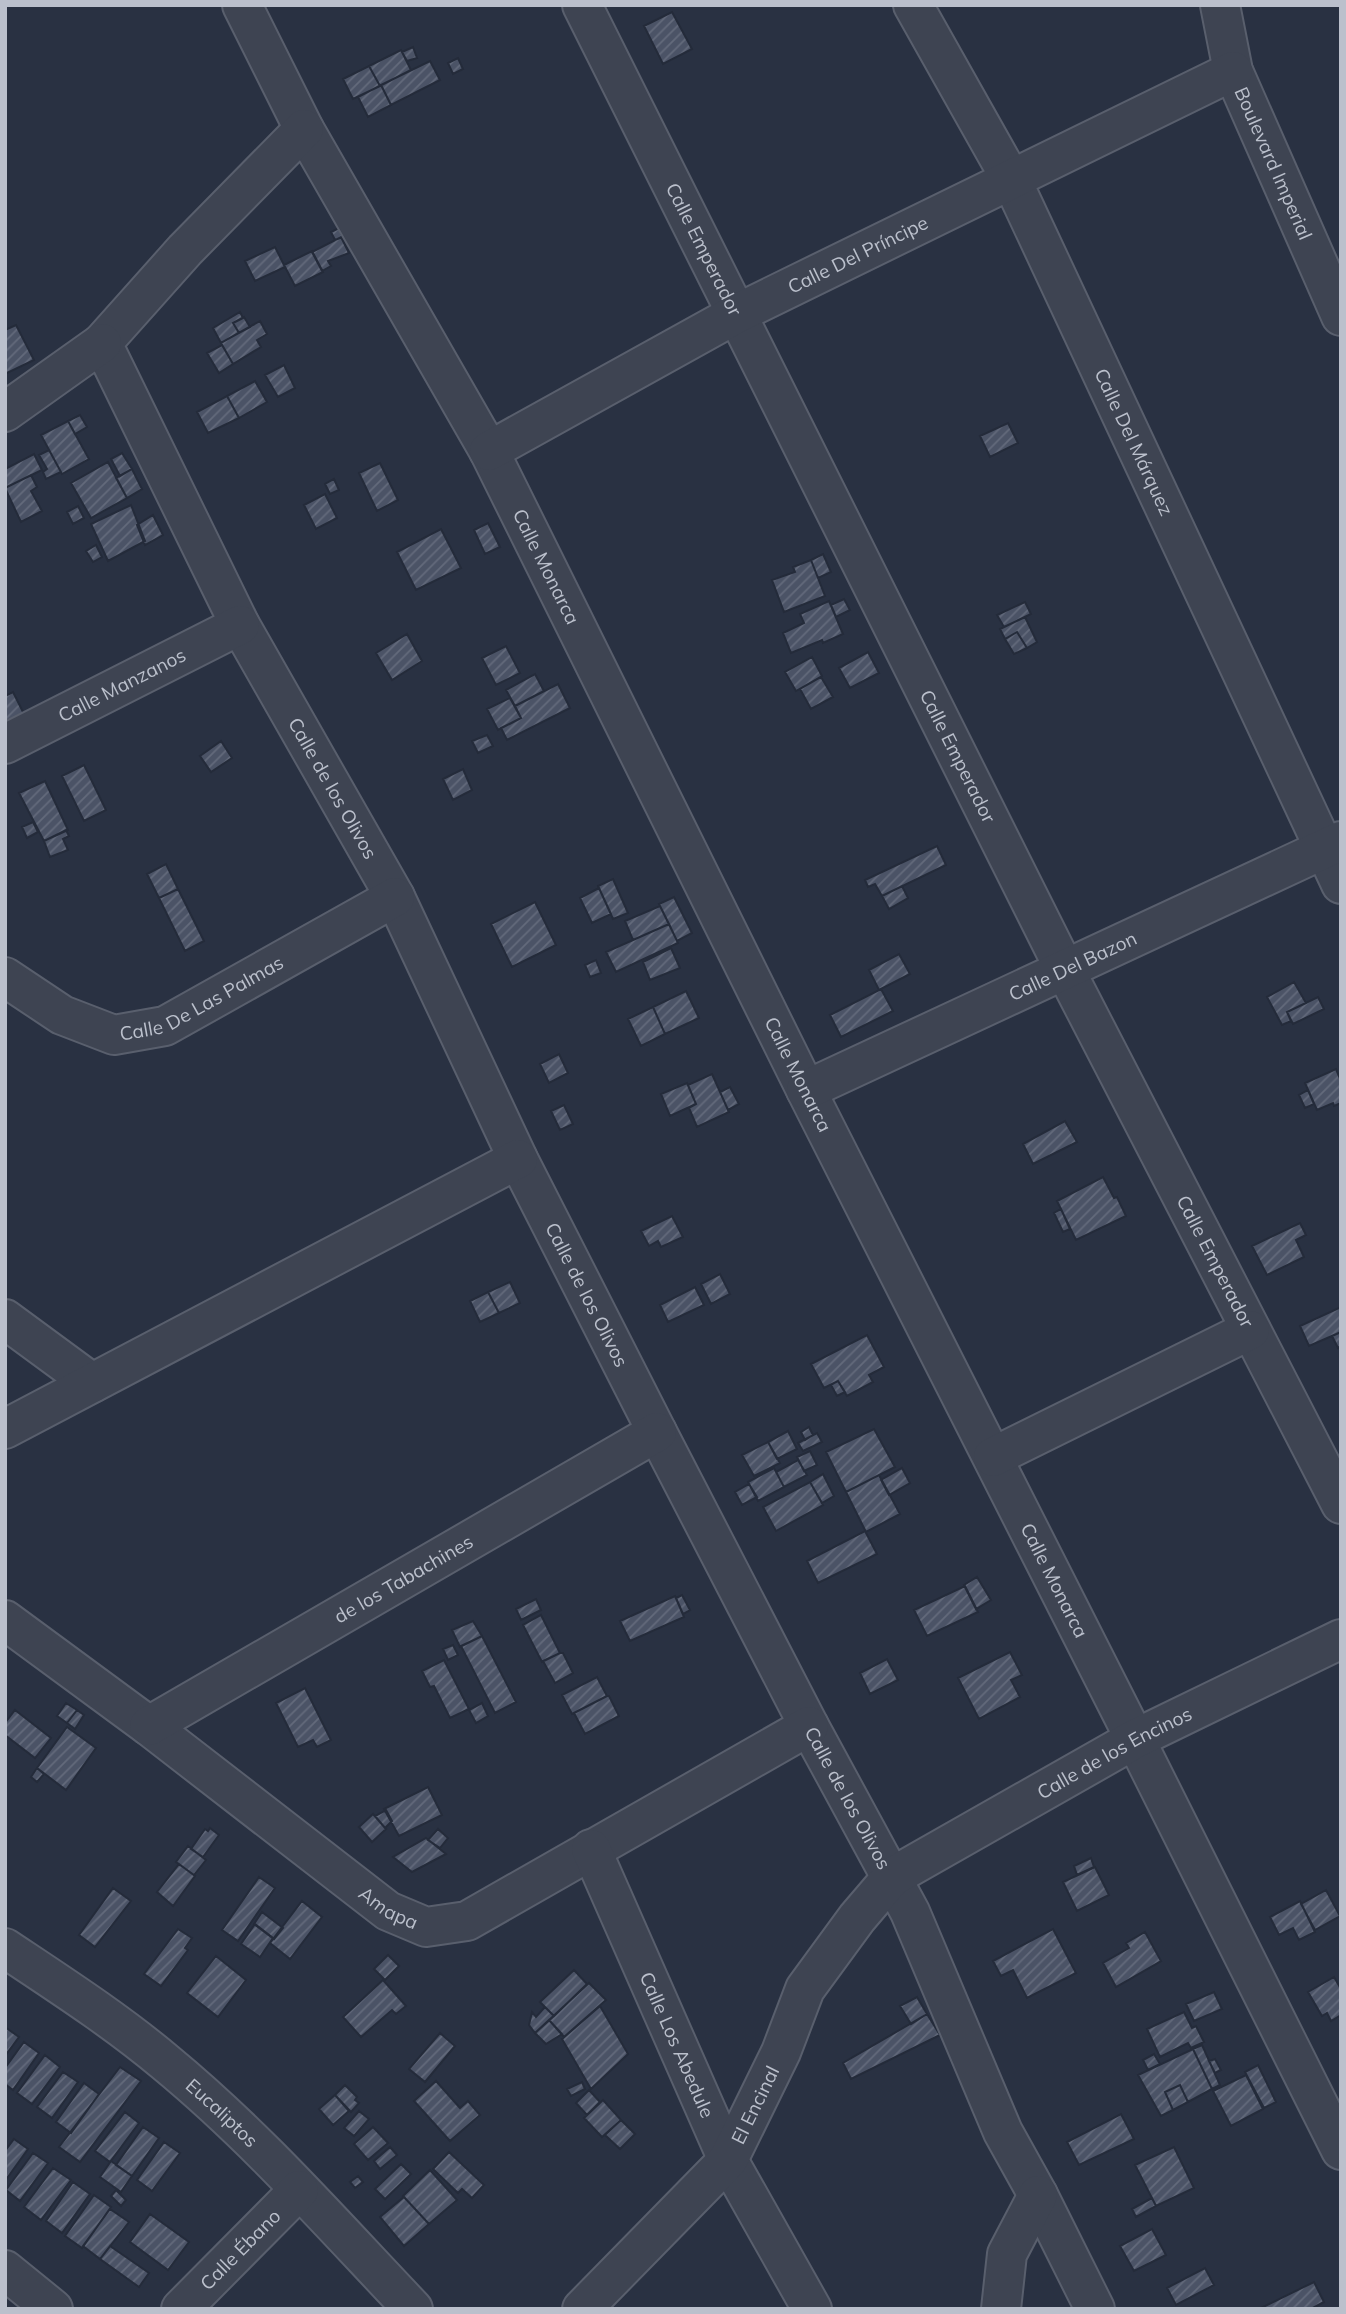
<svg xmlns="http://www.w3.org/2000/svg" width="1346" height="2314" viewBox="0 0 1346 2314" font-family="Mulish,sans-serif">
<defs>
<pattern id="building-hatch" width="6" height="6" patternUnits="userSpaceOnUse" patternTransform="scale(1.75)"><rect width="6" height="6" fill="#4b5366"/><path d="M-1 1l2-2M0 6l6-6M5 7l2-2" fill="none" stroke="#636a7b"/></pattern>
</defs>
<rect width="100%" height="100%" fill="#293142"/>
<!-- building -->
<path fill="url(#building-hatch)" stroke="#242b3a" stroke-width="2" d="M672 12 692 49 663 64 644 26Z
M413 47 417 58 407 61 402 52Z
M401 50 411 70 380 86 369 66Z
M458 58 463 69 453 74 448 63Z
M430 61 440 80 391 105 381 85Z
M369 66 380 86 353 99 343 79Z
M381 85 391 105 368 117 358 97Z
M339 228 343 237 335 240 331 232Z
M341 237 349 253 328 261 331 266 322 271 312 252Z
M275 247 285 267 255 281 245 261Z
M312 251 323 272 295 286 284 265Z
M240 312 243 318 233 323 239 333 221 343 213 328Z
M244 317 250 327 239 333 233 323Z
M260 321 267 334 257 340 261 347 233 364 221 343Z
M16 325 34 360 5 374V330Z
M222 345 233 364 219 373 207 353Z
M284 365 295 388 278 397 265 375Z
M255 381 267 402 239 418 227 396Z
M227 396 239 418 208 433 197 412Z
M80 415 87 427 75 434 68 421Z
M68 421 89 459 62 474 41 435Z
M1008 423 1018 443 990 457 980 436Z
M49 450 61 472 46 479 43 472 47 469 39 455Z
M122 453 132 469 120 476 111 459Z
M34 454 42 470 5 488V469Z
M108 462 127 498 91 518 71 483Z
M380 463 398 500 377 511 359 473Z
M132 469 142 489 127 498 116 478Z
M31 475 37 487 31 491 42 511 21 522 5 488Z
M334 479 339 490 330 494 325 484Z
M325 494 337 518 316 529 304 505Z
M131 505 145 541 108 561 91 524Z
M78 506 84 518 73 524 67 512Z
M153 515 163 535 145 545 137 525Z
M488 523 500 547 485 554 474 530Z
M441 529 461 568 416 590 397 552Z
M96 545 102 557 93 562 86 551Z
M823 554 831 572 818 578 811 560Z
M811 560 825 596 784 612 772 580 795 572 793 567Z
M844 599 850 610 836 617 831 605Z
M829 601 843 634 823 643 822 640 791 653 783 633 804 623 800 614Z
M1025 602 1031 614 1004 627 997 615Z
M1025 617 1037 642 1027 648 1017 632 1005 639 1000 629Z
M1017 632 1027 648 1014 654 1005 639Z
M407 634 422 661 392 680 376 653Z
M506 646 520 673 496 685 482 658Z
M868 652 879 673 850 688 839 668Z
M812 657 822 676 796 691 785 672Z
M535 674 544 691 515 706 506 690Z
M821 677 833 697 811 709 800 689Z
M558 684 570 708 507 740 501 728 521 718 515 706Z
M13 692 24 714 5 724V696Z
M510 698 521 718 498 730 487 709Z
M487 735 493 746 478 753 472 741Z
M221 741 232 758 211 772 200 756Z
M84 765 106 810 84 821 62 776Z
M463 769 472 790 453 800 443 779Z
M45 781 68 830 44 841 19 793Z
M33 822 38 832 27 838 22 827Z
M66 830 69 836 63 839 68 850 50 857 44 841Z
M937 846 946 865 882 896 875 884 868 887 865 880Z
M166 864 178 889 159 898 147 874Z
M613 879 628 913 613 919 598 886Z
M902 886 908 898 889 909 882 896Z
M599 888 611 914 592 923 580 898Z
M178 889 204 941 185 951 159 898Z
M674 897 692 933 677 941 659 904Z
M535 902 556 945 512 967 491 924Z
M660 906 669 924 633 940 625 921Z
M669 924 678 943 616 972 606 952Z
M671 948 680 968 650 980 643 962Z
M899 954 910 974 879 990 869 970Z
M596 960 601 973 590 977 585 965Z
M1294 982 1306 1003 1287 1012 1291 1021 1282 1025 1267 997Z
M881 989 893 1011 841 1037 830 1015Z
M686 991 699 1018 665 1034 653 1007Z
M1318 997 1324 1009 1293 1024 1287 1012Z
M653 1007 665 1034 641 1046 628 1019Z
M559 1054 568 1073 549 1083 540 1064Z
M1336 1069 1341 1081V1103L1334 1106 1333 1103 1317 1110 1305 1083Z
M712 1074 729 1112 697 1127 689 1108 696 1104 688 1085Z
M687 1083 696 1104 670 1116 661 1094Z
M730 1087 739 1104 728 1110 720 1092Z
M1308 1090 1314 1104 1305 1108 1299 1095Z
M564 1105 573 1124 560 1130 551 1111Z
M1065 1121 1077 1142 1033 1164 1023 1144Z
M1103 1177 1114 1198 1117 1197 1126 1216 1076 1240 1057 1201Z
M1061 1209 1070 1229 1063 1232 1054 1213Z
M672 1216 683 1237 661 1247 658 1241 649 1246 641 1231Z
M1300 1223 1306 1235 1296 1240 1304 1257 1267 1275 1252 1246Z
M720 1274 730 1294 711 1304 701 1284Z
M510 1282 520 1303 499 1313 488 1292Z
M695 1287 704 1305 668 1322 660 1305Z
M488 1292 499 1313 480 1322 470 1301Z
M1341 1307V1332L1309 1346 1300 1326Z
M1341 1332V1346L1338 1348 1332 1336Z
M867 1335 884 1367 869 1375 873 1382 847 1396 838 1381 824 1388 811 1364Z
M838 1381 845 1392 837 1396 831 1385Z
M809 1427 813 1435 805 1440 801 1432Z
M874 1429 895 1467 846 1492 826 1452Z
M788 1431 797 1449 777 1459 768 1442Z
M817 1433 822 1442 803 1451 798 1443Z
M768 1442 780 1463 754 1476 742 1455Z
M810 1451 817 1465 804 1471 797 1457Z
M798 1460 807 1475 784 1487 776 1472Z
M774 1468 784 1487 758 1501 748 1482Z
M902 1468 910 1483 889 1495 881 1480Z
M823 1474 834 1496 822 1503 810 1482Z
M879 1475 900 1514 866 1532 846 1492Z
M810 1482 823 1505 776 1531 763 1507Z
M749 1484 757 1497 742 1505 735 1492Z
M865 1531 877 1554 818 1583 807 1561Z
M977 1577 991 1600 976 1609 964 1585Z
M965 1586 978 1612 927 1636 914 1610Z
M682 1595 690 1610 683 1614 676 1598Z
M675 1596 684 1617 630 1641 620 1621Z
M536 1599 541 1610 521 1620 516 1609Z
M541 1615 560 1653 542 1662 523 1625Z
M473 1621 482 1636 460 1647 452 1630Z
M482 1636 516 1702 495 1713 461 1646Z
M453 1645 458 1655 448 1660 443 1649Z
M1010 1652 1022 1675 1011 1680 1020 1697 979 1719 958 1678Z
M560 1653H563L573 1673 555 1683 543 1661Z
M887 1659 898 1680 870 1694 860 1673Z
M444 1660 469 1709 450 1718 434 1686 430 1687 422 1671Z
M597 1677 607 1696 572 1714 562 1695Z
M305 1688 331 1740 317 1747 313 1740 298 1747 276 1703Z
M607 1696H609L619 1716 585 1734 574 1713Z
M66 1703 77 1710 67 1723 57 1716Z
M482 1703 488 1716 476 1723 469 1710Z
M15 1710 51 1738 35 1758 5 1735V1723Z
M77 1710 84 1715 75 1729 67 1723Z
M67 1727 96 1748 66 1790 37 1768Z
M37 1768 44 1774 37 1782 31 1777Z
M428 1787 442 1815 399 1836 384 1809Z
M386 1810 392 1821 385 1828 375 1816Z
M373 1814 386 1829 372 1842 359 1827Z
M210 1828 219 1835 203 1857 191 1849 205 1829 208 1831Z
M438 1829 448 1838 440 1848 428 1840Z
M426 1838 446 1854 412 1872 393 1857Z
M188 1846 206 1860 194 1875 176 1862Z
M1091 1858 1094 1867 1077 1875 1074 1866Z
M179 1864 195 1876 173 1906 157 1892Z
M1095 1867 1109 1895 1077 1911 1063 1882Z
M259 1877 275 1888 238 1941 222 1930Z
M113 1888 131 1901 95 1947 79 1935Z
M1326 1890 1340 1916 1315 1930 1301 1904Z
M302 1901 322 1917 290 1959 270 1943Z
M1300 1901 1315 1932 1299 1940 1293 1928 1279 1935 1270 1917Z
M262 1912 283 1928 274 1939 254 1924Z
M255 1924 273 1938 260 1957 241 1944Z
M178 1929 192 1938 185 1948 188 1950 161 1986 144 1974Z
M1053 1929 1076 1973 1027 1998 1013 1970 1001 1976 993 1961Z
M1145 1932 1161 1961 1116 1987 1103 1963 1129 1948 1126 1943Z
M388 1955 399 1966 385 1980 374 1969Z
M216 1956 246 1980 218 2017 187 1993Z
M574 1970 587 1984 554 2016 540 2002Z
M1334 1977 1341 1989V2015L1331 2021 1327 2013 1322 2016 1308 1992Z
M383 1980 406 2006 396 2014 392 2010 361 2037 343 2017Z
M589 1983 606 2000 564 2037 549 2020Z
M1214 1992 1222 2009 1194 2021 1186 2004Z
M917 1997 927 2014 911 2024 900 2006Z
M600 2006 628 2054 591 2089 562 2039Z
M545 2007 554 2016 535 2033 529 2025 532 2012 536 2017Z
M1184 2012 1192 2028 1196 2026 1204 2042 1191 2048 1188 2043 1160 2057 1147 2029Z
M927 2014 940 2035 851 2079 843 2063Z
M549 2020 562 2034 546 2044 535 2033Z
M5 2027 19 2037 5 2056Z
M440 2033 455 2046 425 2082 409 2069Z
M24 2042 39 2053 13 2090 5 2084V2068Z
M1202 2045 1220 2085 1212 2089 1193 2049Z
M1193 2049 1212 2089 1188 2102 1180 2085 1165 2092 1173 2110 1161 2116 1138 2075Z
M1154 2054 1160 2064 1148 2070 1143 2060Z
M45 2055 60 2067 32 2104 17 2093Z
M1215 2059 1221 2070 1215 2073 1209 2061Z
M1258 2065 1276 2102 1264 2108 1245 2072Z
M120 2067 141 2081 80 2162 59 2147Z
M63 2072 78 2082 52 2118 37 2107Z
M1246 2075 1263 2109 1231 2126 1213 2091Z
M436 2081 460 2108 468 2101 480 2115 450 2141 414 2101Z
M582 2082 585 2089 571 2096 567 2089Z
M84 2083 99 2094 71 2133 56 2122Z
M345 2085 357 2097 355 2100 359 2103 351 2112 335 2095Z
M1180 2085 1188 2102 1173 2110 1165 2092Z
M589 2090 600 2102 587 2115 576 2103Z
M335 2095 349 2111 333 2125 319 2109Z
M603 2100 621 2120 602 2137 584 2118Z
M359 2111 369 2119 354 2136 344 2128Z
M125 2112 139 2123 110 2162 95 2151Z
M1121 2114 1134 2139 1079 2165 1067 2142Z
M621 2120 635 2134 620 2149 605 2135Z
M143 2127 159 2138 132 2176 116 2165Z
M373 2127 388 2143 368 2160 354 2144Z
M14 2139 28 2149 5 2181V2151Z
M164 2142 180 2153 152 2191 137 2180Z
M390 2147 397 2155 380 2169 374 2161Z
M1174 2147 1194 2188 1156 2206 1135 2165Z
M449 2152 484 2185 472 2198 462 2189 458 2193 433 2169Z
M33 2153 48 2163 20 2201 6 2190Z
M111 2161 132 2176 121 2192 100 2177Z
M401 2164 411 2174 385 2199 375 2189Z
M53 2168 71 2180 41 2220 24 2207Z
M430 2170 457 2200 429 2224 403 2196Z
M358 2176 363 2182 355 2188 350 2182Z
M73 2182 90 2194 62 2233 46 2221Z
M116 2190 126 2200 121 2206 111 2196Z
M94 2195 111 2207 82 2248 65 2236Z
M404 2197 429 2224 404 2246 380 2217Z
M1152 2198 1156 2206 1136 2217 1132 2209Z
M110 2209 129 2222 100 2259 83 2246Z
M150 2214 189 2242 168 2270 130 2242Z
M1152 2229 1166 2255 1134 2271 1120 2246Z
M110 2246 149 2273 139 2287 100 2259Z
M1205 2268 1214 2285 1176 2305 1167 2288Z
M1314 2282 1324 2302 1311 2309H1259Z"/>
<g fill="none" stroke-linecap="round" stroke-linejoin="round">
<!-- minor casing -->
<g stroke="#595f6d" stroke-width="42">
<g id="minor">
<path id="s1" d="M242 5 304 129 489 451 806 1090 1135 1739 1341 2150"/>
<path id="s2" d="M582 5 1065 970 1341 1504"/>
<path id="s3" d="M913 5 1012 181 1341 884"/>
<path id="s4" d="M1220 5 1233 71 1341 316"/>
<path id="s5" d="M304 129 185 250 102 343 240 625 395 897 518 1159 657 1432 809 1726 910 1912 1003 2132 1038 2195 1095 2309"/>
<path d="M5 412 102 343"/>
<path id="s6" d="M489 451 738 313 1233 71"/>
<path id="s7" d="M5 744 240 625"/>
<path id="s8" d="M5 977 62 1015 114 1035 165 1026 395 897"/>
<path id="s9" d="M806 1090 1341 841"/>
<path d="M5 1319 92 1383"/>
<path d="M5 1429 518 1159"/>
<path d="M993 1457 1250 1330"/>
<path id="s10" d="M5 1620 149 1726 388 1911 426 1927 467 1921 809 1726"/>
<path id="s11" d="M149 1726 657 1432"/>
<path id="s12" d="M591 1849 728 2160 812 2309"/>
<path id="s13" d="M5 1948C59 1984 115 2020 165 2062 255 2136 333 2225 413 2309"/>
<path d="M5 2270 53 2309"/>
<path id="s14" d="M181 2309 299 2190"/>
<path id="s15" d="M582 2309 728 2160 781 2052 805 1989 857 1918 892 1877 1135 1739 1341 1639"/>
<path d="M1001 2309 1007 2254 1038 2195"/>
</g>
</g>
<!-- minor -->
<use href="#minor" stroke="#3e4452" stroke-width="38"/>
</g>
<g text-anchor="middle" stroke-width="5" stroke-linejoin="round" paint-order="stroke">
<!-- street labels -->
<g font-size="19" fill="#bbc0cc" stroke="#222938">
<text dy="7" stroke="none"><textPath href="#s4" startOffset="168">Boulevard Imperial</textPath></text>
<text dy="7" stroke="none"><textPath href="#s2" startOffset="273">Calle Emperador</textPath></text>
<text dy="7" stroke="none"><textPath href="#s6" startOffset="418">Calle Del Príncipe</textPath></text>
<text dy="7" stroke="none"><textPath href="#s3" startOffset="490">Calle Del Márquez</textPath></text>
<text dy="7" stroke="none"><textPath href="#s1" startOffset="639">Calle Monarca</textPath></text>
<text dy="7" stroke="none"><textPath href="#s7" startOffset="131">Calle Manzanos</textPath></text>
<text dy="7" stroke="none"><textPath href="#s2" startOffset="840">Calle Emperador</textPath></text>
<text dy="7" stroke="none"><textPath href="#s5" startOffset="796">Calle de los Olivos</textPath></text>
<text dy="7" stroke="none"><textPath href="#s9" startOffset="294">Calle Del Bazon</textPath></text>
<text dy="7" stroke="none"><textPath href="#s8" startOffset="220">Calle De Las Palmas</textPath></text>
<text dy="7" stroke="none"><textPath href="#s1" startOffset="1206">Calle Monarca</textPath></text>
<text dy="7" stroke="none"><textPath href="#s2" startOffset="1407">Calle Emperador</textPath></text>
<text dy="7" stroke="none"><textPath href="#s5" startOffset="1363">Calle de los Olivos</textPath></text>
<text dy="7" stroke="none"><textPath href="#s11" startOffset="294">de los Tabachines</textPath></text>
<text dy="7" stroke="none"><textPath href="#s1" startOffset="1773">Calle Monarca</textPath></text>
<text dy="7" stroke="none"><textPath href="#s15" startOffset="793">Calle de los Encinos</textPath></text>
<text dy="7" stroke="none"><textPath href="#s5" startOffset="1930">Calle de los Olivos</textPath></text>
<text dy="7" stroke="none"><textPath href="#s10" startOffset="480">Amapa</textPath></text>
<text dy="7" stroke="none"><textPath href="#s12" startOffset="214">Calle Los Abedule</textPath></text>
<text dy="7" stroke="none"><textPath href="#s15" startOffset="270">El Encinal</textPath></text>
<text dy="7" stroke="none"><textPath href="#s13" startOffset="273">Eucaliptos</textPath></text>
<text dy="7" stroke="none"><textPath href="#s14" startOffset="84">Calle Ébano</textPath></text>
</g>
</g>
<!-- border -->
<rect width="1346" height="2314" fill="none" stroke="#bbc0cc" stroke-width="14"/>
</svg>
